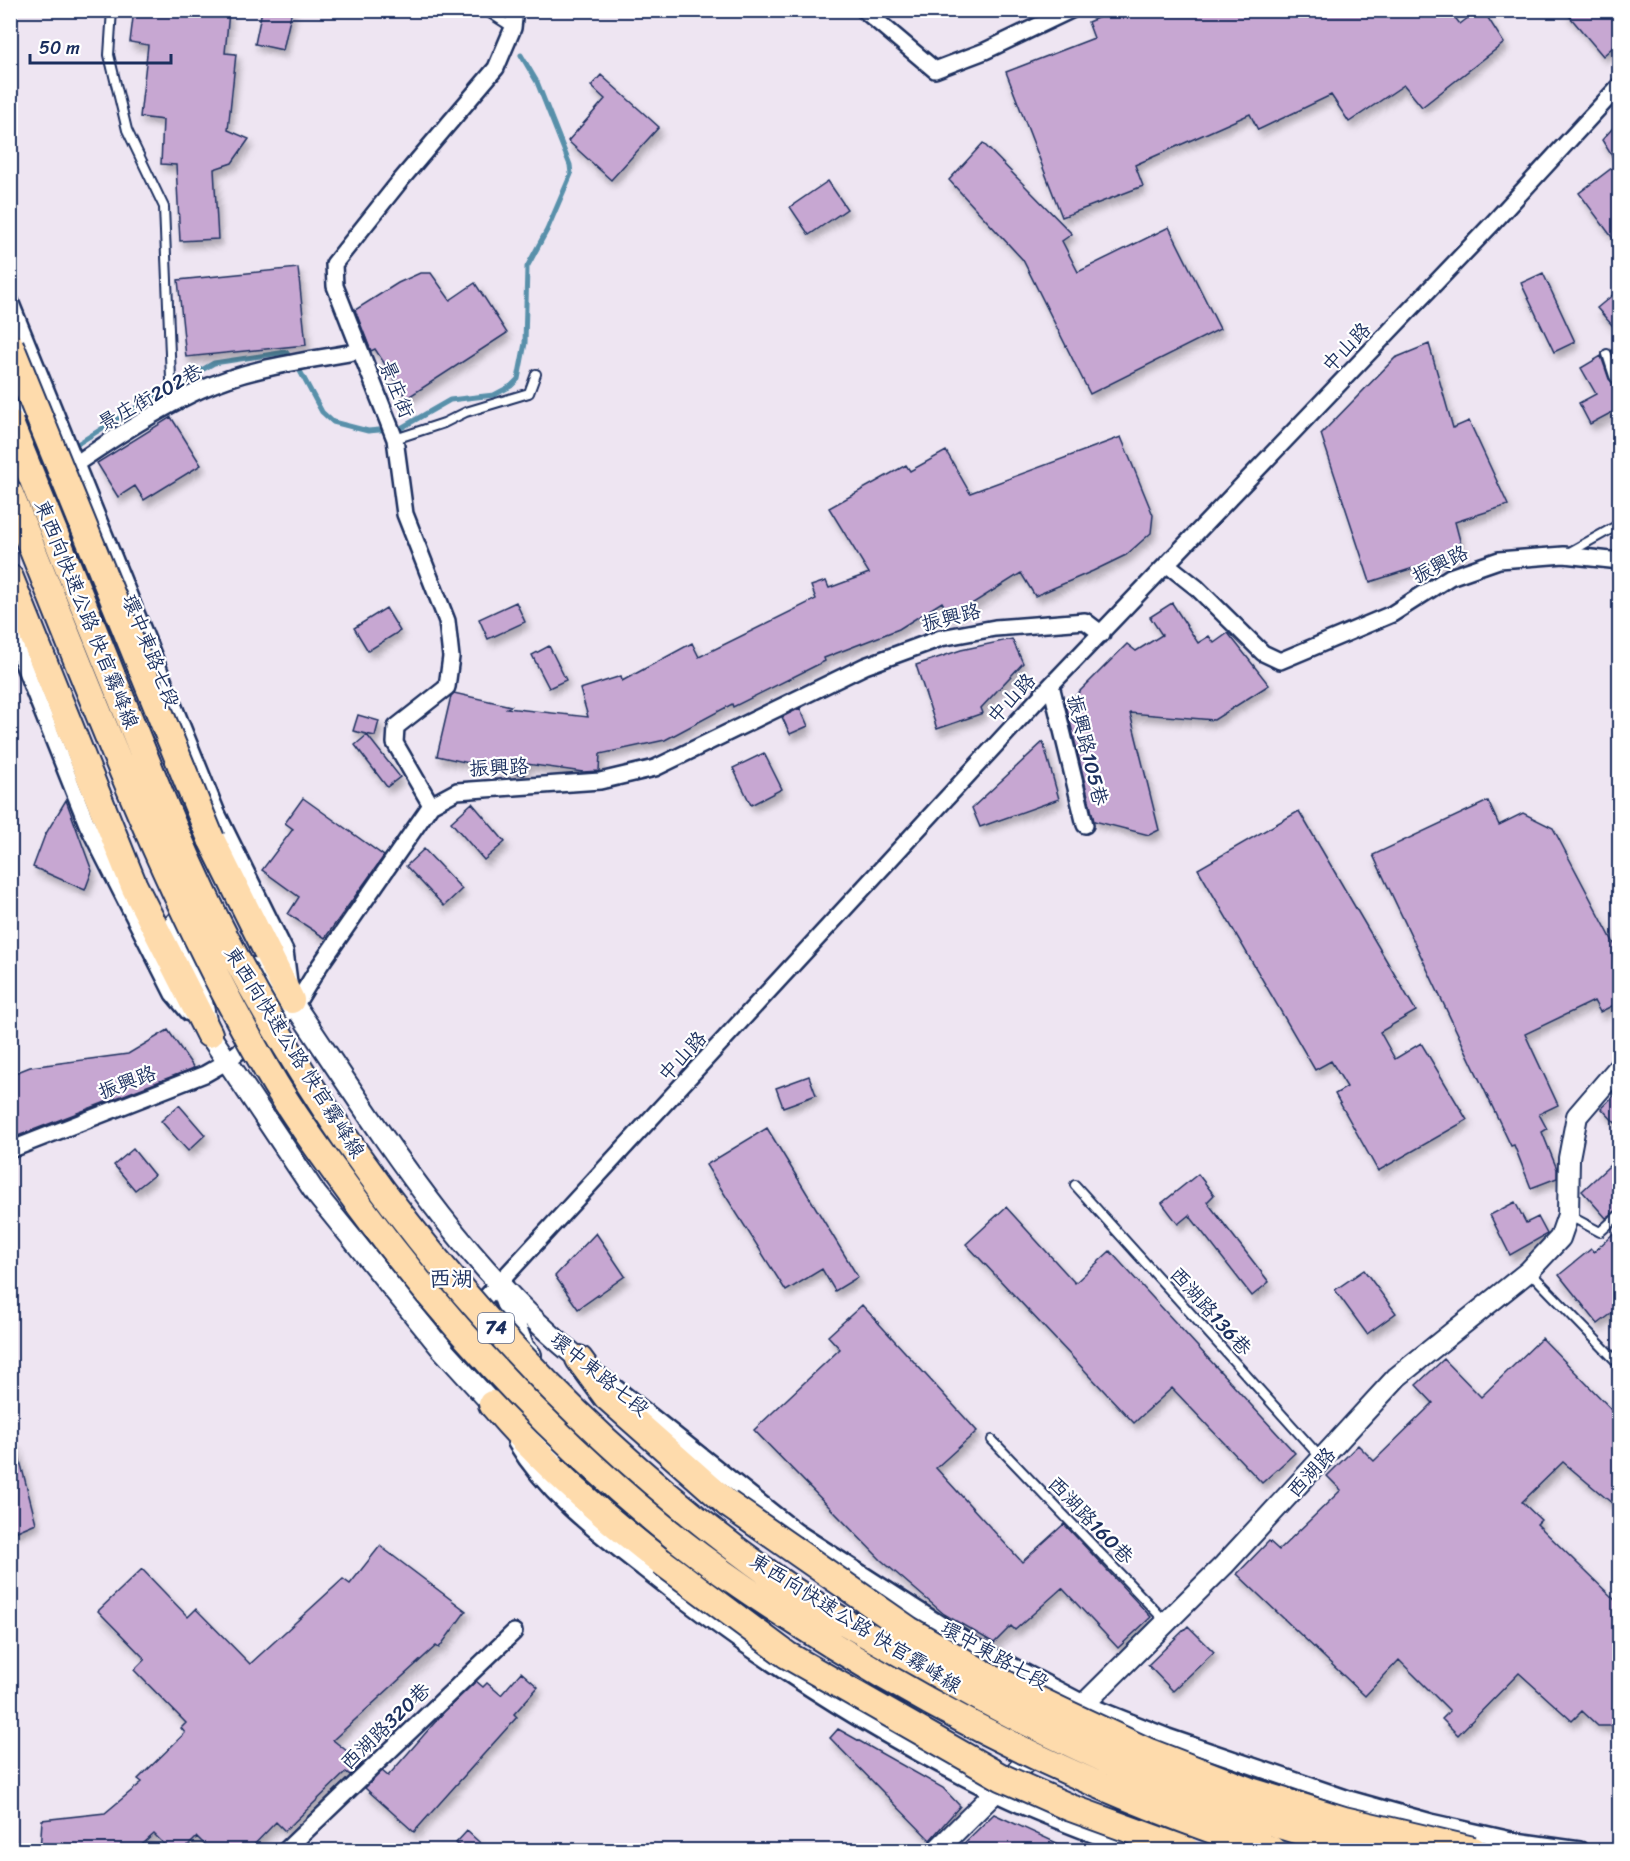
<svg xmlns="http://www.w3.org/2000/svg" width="1630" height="1861" viewBox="0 0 1630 1861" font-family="Sriracha,'LXGW WenKai TC',sans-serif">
<defs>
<filter id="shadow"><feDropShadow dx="3.5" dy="6" stdDeviation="3" flood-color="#0004"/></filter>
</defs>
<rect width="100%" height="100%" fill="#eee5f2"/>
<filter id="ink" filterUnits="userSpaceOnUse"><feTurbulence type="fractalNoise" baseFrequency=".0167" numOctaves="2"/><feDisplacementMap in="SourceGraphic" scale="12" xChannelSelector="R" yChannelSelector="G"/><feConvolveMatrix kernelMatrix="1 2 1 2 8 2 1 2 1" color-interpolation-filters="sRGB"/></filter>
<g filter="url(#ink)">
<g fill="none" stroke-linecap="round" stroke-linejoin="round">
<!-- stream -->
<path stroke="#5890aa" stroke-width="5" d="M71 448 130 411 214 363 286 352 300 371 322 412 333 422 368 431 401 428 450 400 494 395 511 386 518 379 525 343 527 267 547 230 571 174 570 165 537 82 521 55"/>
</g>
<!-- building -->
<path fill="#c7a7d2" stroke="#1b2f5e" stroke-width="1.5" filter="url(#shadow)" d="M134 10 229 12 225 53 236 54 228 130 249 139 232 163 214 169 218 239 180 241 176 165 161 164 163 120 140 117 148 45 130 42Z
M262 10H292L283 50 255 44Z
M1116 10H1449L1460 24 1478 10H1483L1504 43 1422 107 1404 85 1349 122 1331 95 1258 130 1250 114 1135 165 1143 186 1062 217 1006 72 1094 38 1088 22Z
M1564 10H1620V41L1603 56Z
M601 75 659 127 611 180 568 141 605 99 591 86Z
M1620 120V248L1579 193 1617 164 1602 140Z
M983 143 1072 234 1062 241 1078 272 1169 227 1220 329 1090 394 1023 260 949 180Z
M828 181 847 209 809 235 790 207Z
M298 268 306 345 186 357 178 280Z
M420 273H431L450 300 475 283 507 333 407 398 375 349 371 351 355 310 398 283Z
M1543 273 1575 342 1554 352 1521 283Z
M1620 289V334L1597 308Z
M1429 344 1453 428 1469 421 1508 505 1455 522 1463 552 1370 582 1321 434 1395 358Z
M1620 346V373L1612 350Z
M1601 356 1609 379 1620 391V408L1590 424 1579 403 1596 394 1581 368Z
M171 417 201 465 144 500 135 486 118 497 97 463Z
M1121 437 1153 515 1151 533 1126 555 1093 571 1035 596 1021 573 951 617 942 602 899 629 824 658 825 661 733 707 732 704 665 740 600 754 599 771 583 772 527 764 524 775 437 756 451 696 454 693 511 706 507 708 588 717 580 689 621 676 622 681 692 643 699 657 816 599 811 586 826 581 829 588 869 573 829 508 906 465 910 471 946 451 970 493Z
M516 602 525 622 488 639 479 619Z
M1172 603 1198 643 1209 636 1214 643 1228 633 1269 685 1214 720 1130 713 1159 830 1149 835 1094 821 1066 705 1127 644 1136 651 1162 635 1150 617Z
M386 608 400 631 368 651 354 628Z
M1012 639 1023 663 981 708 983 713 937 729 916 665 961 650Z
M549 646 566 680 549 688 532 655Z
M800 708 808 726 790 734 782 717Z
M358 715 379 721 375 736 353 731Z
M367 735 400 777 387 787 355 745Z
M1043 742 1059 799 980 827 972 808Z
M764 753 782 789 751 805 733 768Z
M303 798 384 856 325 938 288 914 299 897 262 870 293 829 285 823Z
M66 800 92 871 85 890 33 867 45 835Z
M1488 801 1499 825 1523 813 1553 828 1620 955V1002L1600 1012 1594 1001 1525 1034 1558 1105 1539 1114 1547 1129 1542 1132 1557 1169V1178L1531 1188 1514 1145 1511 1146 1373 855Z
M472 803 505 842 484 860 451 822Z
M1299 811 1416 1011 1380 1032 1395 1059 1421 1043 1467 1120 1378 1171 1335 1094 1347 1087 1331 1061 1315 1070 1198 869Z
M424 849 462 889 444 906 406 866Z
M168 1030 194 1068 10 1139V1075L30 1067 128 1054Z
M809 1076 816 1095 783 1107 776 1088Z
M1620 1090V1128L1601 1108Z
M179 1105 205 1135 188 1151 161 1121Z
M767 1128 858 1277 835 1291 822 1269 786 1291 706 1165Z
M133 1149 154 1175 135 1190 114 1165Z
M1620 1156V1208L1606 1218 1582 1191Z
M1198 1174 1214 1195 1207 1202 1269 1282 1252 1296 1189 1215 1178 1224 1162 1203Z
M1515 1202 1526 1223 1538 1217 1547 1234 1510 1255 1490 1215Z
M1006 1207 1075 1283 1110 1251 1295 1453 1262 1483 1172 1388 1134 1423 966 1244Z
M1620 1223V1307L1598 1324 1559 1275 1591 1249 1594 1252 1617 1230 1614 1227Z
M596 1233 625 1276 578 1309 555 1276Z
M1364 1270 1396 1313 1367 1334 1335 1290Z
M862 1305 977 1431 936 1468 1022 1562 1064 1524 1151 1617 1118 1648 1062 1588 1015 1630 1011 1626 994 1643 944 1614 881 1560 754 1430 840 1349 828 1336Z
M1542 1338 1620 1418V1510L1563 1462 1522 1502 1541 1520 1537 1524 1620 1605V1726H1598L1582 1711 1572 1721 1519 1673 1458 1735 1442 1719 1450 1711 1399 1660 1365 1696 1237 1574 1269 1541 1279 1550 1341 1490 1327 1476 1358 1445 1374 1461 1433 1403 1416 1385 1444 1359 1481 1397Z
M10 1445H16L36 1523 10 1534Z
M380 1546 466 1611 439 1648 436 1646 333 1740 362 1763 350 1775 346 1772 285 1831 276 1822 248 1851H211L197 1837 183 1851H171L154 1834 135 1851H40L42 1820 105 1813 142 1782 138 1779 185 1733 181 1728 186 1723 134 1670 145 1659 98 1611 142 1569 188 1617 196 1609 250 1664 343 1579 350 1584Z
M1188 1626 1214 1652 1173 1691 1148 1665Z
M521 1672 538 1687 514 1714 517 1717 414 1832 365 1788 382 1771 388 1776 444 1712 476 1681 483 1687 487 1683 501 1695Z
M838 1729 943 1788 960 1806 930 1840 830 1738Z
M994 1814 1074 1851H956Z
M467 1831 489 1851H465L456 1843Z"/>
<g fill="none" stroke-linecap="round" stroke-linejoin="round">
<!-- service casing -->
<g stroke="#1b2f5e" stroke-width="12">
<path id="service" d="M112 10 109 55 127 130 164 207 172 403
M485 10 513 28
M1607 354 1614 376 1620 385
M395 439 444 423 466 412 529 393 536 374
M1568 553 1620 524
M1075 1185 1321 1458
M1570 1216 1600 1232 1620 1214
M1530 1272 1620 1365
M992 1440 1166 1622"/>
</g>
<!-- minor casing -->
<g stroke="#1b2f5e" stroke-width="20">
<path id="minor" d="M864 10 935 70 985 51 1071 10
M10 301 217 813 285 951 289 982
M32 494C84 458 142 417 200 390 249 367 306 361 360 351
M1168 565 1197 588 1263 653 1280 661 1392 614 1450 577 1499 560 1564 555 1620 561
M10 631 87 824 173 994 189 1013
M1051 685 1085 825
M431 805 395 743 396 727 447 687 451 657 447 621 405 514 395 439 335 286 334 264 400 181 496 68 513 28 515 10
M10 1150 205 1074 226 1062 295 1006 320 965 431 805 457 791 600 781 655 768 865 666 941 638 995 628 1085 621 1102 634
M440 1347 1051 685 1492 224 1620 85
M601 1376 797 1532 974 1646 1085 1704 1168 1737 1349 1799 1431 1822 1516 1841 1580 1850
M516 1443C547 1495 597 1532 644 1569 753 1656 870 1731 995 1793 1039 1815 1087 1831 1133 1850
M286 1850 514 1632"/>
</g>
<!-- tertiary casing -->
<g stroke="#1b2f5e" stroke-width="24">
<path id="tertiary" d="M10 405 23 436
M176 922 192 956 209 1034 316 1194 440 1347 492 1404 552 1440 561 1449
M254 968 267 990 291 1000C378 1128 457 1260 579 1359
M502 1292 524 1348 531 1355
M1358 1841 1399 1850
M937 1850 1224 1565 1397 1377 1529 1271 1560 1238 1568 1215 1569 1158 1577 1116 1620 1066"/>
</g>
<!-- trunk casing -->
<g stroke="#1b2f5e" stroke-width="30">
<path id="trunk" d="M10 578 134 886 209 1034
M211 839 291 1000
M579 1359 607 1397 728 1504
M492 1404C544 1465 599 1513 662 1562"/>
</g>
<!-- service -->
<use href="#service" stroke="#fff" stroke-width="8"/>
<!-- minor -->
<use href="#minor" stroke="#fff" stroke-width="15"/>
<!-- tertiary -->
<use href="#tertiary" stroke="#fff" stroke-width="20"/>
<!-- trunk -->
<use href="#trunk" stroke="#fedbac" stroke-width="26"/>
<!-- trunk-bridge casing -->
<g stroke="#1b2f5e" stroke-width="30" stroke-linecap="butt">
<path id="trunk-bridge" d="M10 345 211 839
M10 423C46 514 83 603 119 693 153 777 185 860 227 941 357 1192 547 1417 778 1580 826 1614 879 1641 930 1670 1069 1750 1214 1813 1371 1850
M10 494C90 688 161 887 267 1070 294 1117 328 1162 360 1206 446 1323 547 1431 659 1524 713 1569 773 1608 834 1646 972 1731 1118 1801 1272 1850
M728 1504 909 1630 981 1672 1061 1711 1149 1752 1250 1791 1344 1820 1473 1850
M662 1562 787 1655 1001 1777 1071 1808 1186 1850"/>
</g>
<!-- trunk-bridge -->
<use href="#trunk-bridge" stroke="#fedbac" stroke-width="26"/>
</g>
</g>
<g text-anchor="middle" stroke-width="4.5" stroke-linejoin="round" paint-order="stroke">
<!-- shield labels -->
<rect fill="#fff" stroke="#5f6d8e" stroke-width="1.5" x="478" y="1313" width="36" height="30" rx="4.5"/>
<g font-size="18" font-weight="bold" fill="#1b2f5e">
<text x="496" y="1334">74</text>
</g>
<!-- street labels -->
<g font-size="20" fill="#1b2f5e" stroke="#fff">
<text transform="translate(1346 347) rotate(-46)" y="7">中山路</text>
<text transform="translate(397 389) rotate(68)" y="7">景庄街</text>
<text transform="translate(150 397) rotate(-29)" y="7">景庄街202巷</text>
<text transform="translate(1440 564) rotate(-27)" y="7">振興路</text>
<text transform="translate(87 614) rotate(68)" y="7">東西向快速公路 快官霧峰線</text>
<text transform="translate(951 617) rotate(-14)" y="7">振興路</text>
<text transform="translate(151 651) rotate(68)" y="7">環中東路七段</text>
<text transform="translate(1011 698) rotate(-47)" y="7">中山路</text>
<text transform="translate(1088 750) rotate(76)" y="7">振興路105巷</text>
<text transform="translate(499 767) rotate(-3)" y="7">振興路</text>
<text transform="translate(295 1052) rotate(58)" y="7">東西向快速公路 快官霧峰線</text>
<text transform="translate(682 1056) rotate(-47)" y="7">中山路</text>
<text transform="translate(127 1082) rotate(-21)" y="7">振興路</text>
<text transform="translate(1211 1311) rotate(48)" y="7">西湖路136巷</text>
<text transform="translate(600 1374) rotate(39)" y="7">環中東路七段</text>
<text transform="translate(1311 1472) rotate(-47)" y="7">西湖路</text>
<text transform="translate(1091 1520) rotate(46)" y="7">西湖路160巷</text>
<text transform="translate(856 1623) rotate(32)" y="7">東西向快速公路 快官霧峰線</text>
<text transform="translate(995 1655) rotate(29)" y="7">環中東路七段</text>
<text transform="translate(385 1726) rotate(-44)" y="7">西湖路320巷</text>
</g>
<!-- quarter labels -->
<g font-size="22" fill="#1b2f5e" stroke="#fff">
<text x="451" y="1286">西湖</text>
</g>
</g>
<!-- margin -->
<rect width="1630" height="1861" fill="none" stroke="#fff" stroke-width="36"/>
<rect x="18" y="18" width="1594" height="1825" fill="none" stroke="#1b2f5e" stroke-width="2" filter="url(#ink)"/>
<!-- scale -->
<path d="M30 54v9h141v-9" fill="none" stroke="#1b2f5e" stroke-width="3"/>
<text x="39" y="54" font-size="18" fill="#1b2f5e" stroke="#ffffff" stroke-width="4.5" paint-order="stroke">50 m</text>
</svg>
